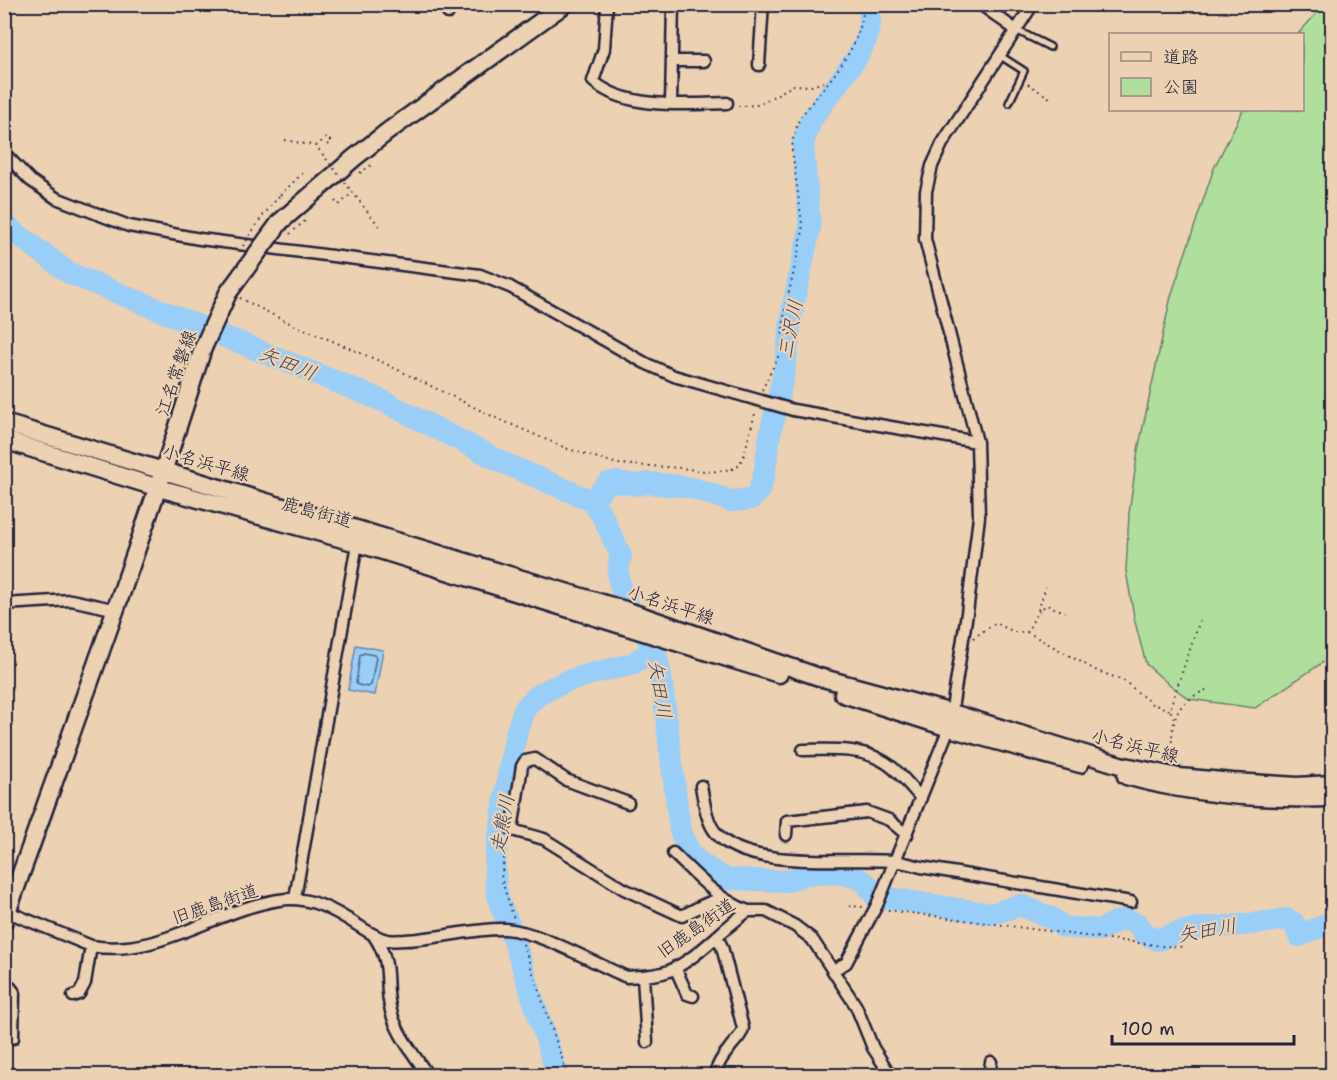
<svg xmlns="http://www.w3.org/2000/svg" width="1337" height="1080" viewBox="0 0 1337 1080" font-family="'Shantell Sans','Klee One',sans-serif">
<rect width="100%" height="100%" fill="#ecd1b3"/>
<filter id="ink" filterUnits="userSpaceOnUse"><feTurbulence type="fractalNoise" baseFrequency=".0167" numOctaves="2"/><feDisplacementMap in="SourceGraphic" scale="12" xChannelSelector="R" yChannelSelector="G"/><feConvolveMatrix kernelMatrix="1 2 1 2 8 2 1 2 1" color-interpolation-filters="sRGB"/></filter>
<g filter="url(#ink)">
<!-- green -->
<path fill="#b0de9d" stroke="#69806c" stroke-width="1.5" d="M1324 5H1332V656L1255 708 1189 699 1165 681 1146 664 1135 622 1126 571 1129 513 1138 450 1171 296 1214 168 1243 110H1302V34H1298Z"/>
<!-- water -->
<path fill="#98cef7" stroke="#6989ac" stroke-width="1.5" d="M356 645 383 650 375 695 348 690Z"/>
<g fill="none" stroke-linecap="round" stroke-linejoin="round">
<!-- shore -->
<path stroke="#516786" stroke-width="1.5" d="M364 653 374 655 376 657 371 685 368 687 358 685 356 683 360 655Z"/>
<!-- river -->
<path stroke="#98cef7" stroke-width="22" d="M4 224 69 273 383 401 504 463 592 501 603 517 621 556C609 589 641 624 655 652 658 659 659 668 661 676L680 830 689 851 700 863 726 879 788 881 807 874 839 873 858 878 866 883 875 896 992 914 1020 905 1053 919 1063 927 1101 930 1115 922 1127 920 1138 924 1144 934 1158 940C1183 928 1203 928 1230 926 1249 925 1267 922 1286 919L1294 923 1299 936 1332 922
M592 501 608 483 618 482 637 485 648 483 680 486 692 488 731 501 751 499 758 493 764 475 770 435 784 373 794 301 810 228 803 144 811 120 856 59 866 40 870 21V4
M558 1076 507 919C497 904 495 884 495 866 495 853 499 839 501 826 505 800 513 725 527 706 545 682 603 671 632 664L641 658 656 655"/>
<!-- lane casing -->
<g stroke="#22223b" stroke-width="10">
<path id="lane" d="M1016 30 1050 47
M999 55 1024 71 1009 103"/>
</g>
<!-- street casing -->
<g stroke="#22223b" stroke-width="15">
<path id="street" d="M607 4 604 49 593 81C625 110 687 104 727 103
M980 4 1016 30
M448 13V4
M672 61H704
M759 65 763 4
M671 104 673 4
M4 153 30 180 56 198 129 226 200 239 480 275 510 287 645 363 674 376 793 410 977 442
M4 604 71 600 117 610
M803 750C828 750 859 747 881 760 897 768 909 785 921 798
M701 786C704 801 706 821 716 833 746 871 849 857 894 861 903 862 912 865 921 867L1131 902
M628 803 566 780 535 759 525 761 522 766 512 830 544 839 624 889 682 916C696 909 709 900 725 899
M786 835 787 821 867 812 889 820 907 835
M673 853C696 875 717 899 748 911
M295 898 358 538
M8 912 91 946C158 958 214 910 279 900 309 895 334 910 359 926 367 931 377 938 387 940 393 941 399 940 405 940 437 939 474 928 505 929 539 931 594 963 627 977 641 976 656 976 669 971 697 959 723 928 748 911H766L795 926 812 939 856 1006 873 1048 891 1076
M374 936C394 966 383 980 391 1011 397 1035 415 1055 428 1076
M675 967 687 994 693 996
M833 970 846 963 877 905 949 728 967 613 979 517 977 442 925 239 926 191 932 166 942 144 1033 4
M643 976 647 1042
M4 985 10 987 14 992 13 1038
M73 996 79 994 85 983 91 946
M714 1076C717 1066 722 1057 729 1049 734 1041 741 1038 743 1028L722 947 717 936
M989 1076 991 1062"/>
</g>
<!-- primary casing -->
<g stroke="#22223b" stroke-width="21">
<path id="primary" d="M280 222 354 158 387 132 565 4
M4 423 625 610 819 677 952 713 1120 765 1179 777 1233 782 1297 786 1332 784
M4 440 159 488 357 543 779 674
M843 694 949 728 1080 764
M1126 776C1194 795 1262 800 1332 798
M4 921C72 730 143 541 203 348"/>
</g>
<!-- path -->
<path stroke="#22223b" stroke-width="2" stroke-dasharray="1.5 4.5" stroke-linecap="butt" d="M525 4 526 14
M1028 84 1053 100
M738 106 758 105 794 85 811 86 824 82 828 83
M316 146 327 137 331 142 324 147
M360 173 373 164
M280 195 305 171
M335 201 339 205 352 193
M240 298 285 321 382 362 494 417 568 449 618 464 681 468 711 472 732 469 738 466 743 458 756 410
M762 390 781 351 785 310 803 231 792 150 793 139 799 119C826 82 861 53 864 4
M1038 610 1046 587
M1027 632 1097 671 1123 680 1152 704 1170 710
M973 638 996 623 1014 632H1027L1037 613 1046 605 1065 612
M1174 718 1170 710 1172 702 1201 617
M1171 760C1173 724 1169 705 1208 689
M507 840 501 878 514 919
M849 906 864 907
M888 910 1162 946 1185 947
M523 944 568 1076"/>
<!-- lane -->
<use href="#lane" stroke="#ecd1b3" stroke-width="5"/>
<!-- street -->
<use href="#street" stroke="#ecd1b3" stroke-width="10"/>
<!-- primary -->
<use href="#primary" stroke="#ecd1b3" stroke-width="16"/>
<!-- primary-bridge casing -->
<g stroke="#22223b" stroke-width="21" stroke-linecap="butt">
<path id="primary-bridge" d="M203 348 228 293 280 222"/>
</g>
<!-- path-bridge -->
<path stroke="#22223b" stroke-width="2" stroke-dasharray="1.5 4.5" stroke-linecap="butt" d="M285 140 316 146 379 226
M290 234 306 220
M243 246 261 218 280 195"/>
<!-- primary-bridge -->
<use href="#primary-bridge" stroke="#ecd1b3" stroke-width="16"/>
</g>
</g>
<g text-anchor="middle" stroke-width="4.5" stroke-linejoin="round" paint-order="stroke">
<!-- street labels -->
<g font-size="18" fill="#22223b" stroke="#ecd1b3">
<text transform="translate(176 373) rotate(-71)" y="6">江名常磐線</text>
<text transform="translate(206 463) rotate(16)" y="6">小名浜平線</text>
<text transform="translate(317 512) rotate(15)" y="6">鹿島街道</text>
<text transform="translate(671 605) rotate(18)" y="6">小名浜平線</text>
<text transform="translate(1135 746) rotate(14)" y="6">小名浜平線</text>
<text transform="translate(215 904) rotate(-19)" y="6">旧鹿島街道</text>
<text transform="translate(696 928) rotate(-35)" y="6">旧鹿島街道</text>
</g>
<!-- water labels -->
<g font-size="20" font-style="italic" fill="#3a4461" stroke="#ecd1b3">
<text transform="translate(790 329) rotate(-79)" y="7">三沢川</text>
<text transform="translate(288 363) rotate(22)" y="7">矢田川</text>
<text transform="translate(660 689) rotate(81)" y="7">矢田川</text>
<text transform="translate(502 824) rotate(-80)" y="7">走熊川</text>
<text transform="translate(1207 930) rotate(-10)" y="7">矢田川</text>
</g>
</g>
<!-- margin -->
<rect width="1337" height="1080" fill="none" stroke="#ecd1b3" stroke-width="24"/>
<rect x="12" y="12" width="1313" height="1056" fill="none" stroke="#22223b" stroke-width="2" filter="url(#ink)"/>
<!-- legend -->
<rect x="1109" y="33" width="195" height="78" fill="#ecd1b3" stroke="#9b8b83" stroke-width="1.5"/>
<rect x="1121" y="52" width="30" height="9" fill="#ecd1b3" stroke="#9b8b83" stroke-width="1.5"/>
<text x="1163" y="63" font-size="18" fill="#22223b">道路</text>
<rect x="1121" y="78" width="30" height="18" fill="#b0de9d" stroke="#9b8b83" stroke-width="1.5"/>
<text x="1163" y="93" font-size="18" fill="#22223b">公園</text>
<!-- scale -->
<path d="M1112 1035v9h182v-9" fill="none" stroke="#22223b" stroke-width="3"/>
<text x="1121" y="1035" font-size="18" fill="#22223b" stroke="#ecd1b3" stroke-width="4.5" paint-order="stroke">100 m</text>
</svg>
